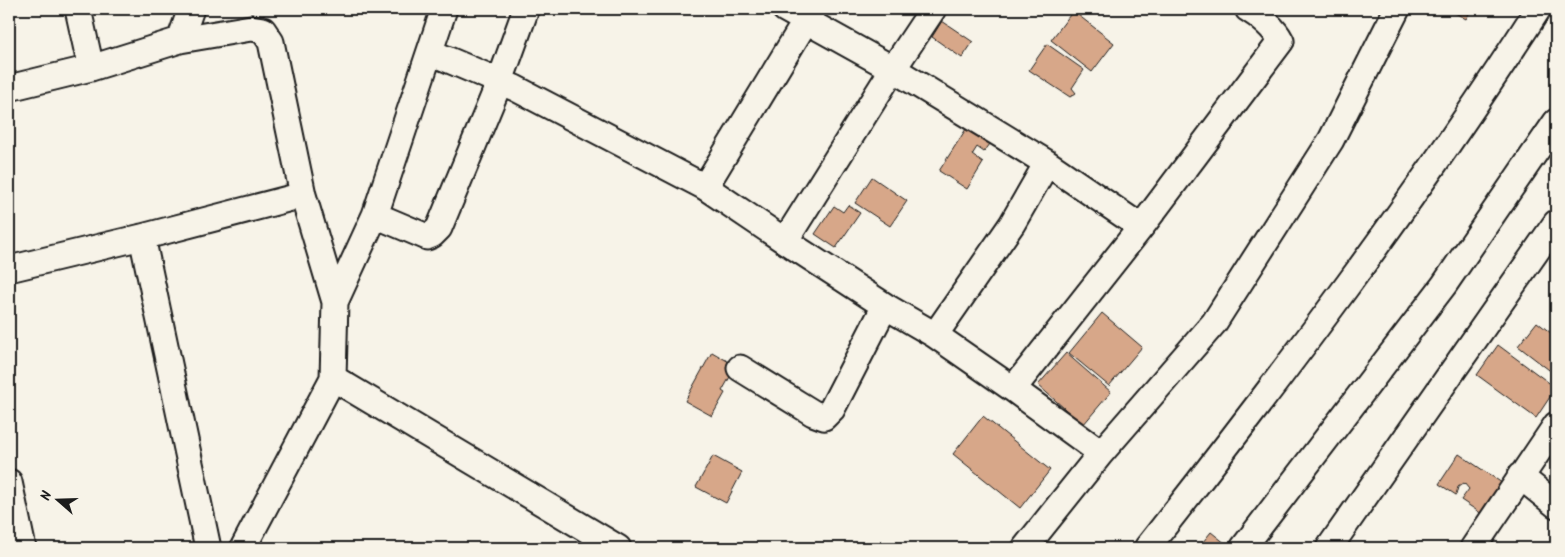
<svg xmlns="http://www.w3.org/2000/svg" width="1565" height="557" viewBox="0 0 1565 557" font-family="Kalam,sans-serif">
<rect width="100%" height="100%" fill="#f7f3e8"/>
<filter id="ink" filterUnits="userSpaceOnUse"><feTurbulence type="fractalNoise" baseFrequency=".02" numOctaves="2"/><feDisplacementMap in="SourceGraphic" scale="10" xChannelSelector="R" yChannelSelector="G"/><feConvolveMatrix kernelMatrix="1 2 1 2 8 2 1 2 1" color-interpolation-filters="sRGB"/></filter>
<g filter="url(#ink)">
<!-- building -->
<path fill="#d7a789" stroke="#1c1c1c" d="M1448 9H1472L1466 19Z
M1073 11 1114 43 1092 72 1051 40Z
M942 21 973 42 962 58 932 37Z
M1047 44 1084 70 1072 88 1076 93 1070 97 1029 70Z
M966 129 990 144 984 152 977 147 972 155 983 163 967 189 939 171Z
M872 177 907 201 890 226 855 203Z
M848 205 860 213 836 248 815 234 834 206 843 212Z
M1102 313 1142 347 1109 386 1069 353Z
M1537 322 1556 337V369L1553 373 1518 346Z
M1498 345 1556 388 1536 418 1477 375Z
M712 352 736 366 722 391 725 393 712 416 685 401Z
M1066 353 1111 392 1083 425 1038 385Z
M983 416 1050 470 1020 508 953 454Z
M1459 454 1502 483 1482 514 1461 500 1469 489 1464 483 1458 487 1456 495 1439 484Z
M713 456 742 472 726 503 696 487Z
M1211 532 1231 548H1198Z"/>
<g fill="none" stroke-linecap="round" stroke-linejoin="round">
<!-- minor casing -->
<g stroke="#1c1c1c" stroke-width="29">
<path id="minor" d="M78 9 91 68
M785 9 893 69 1047 163 1141 227
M180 40 191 9
M430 52 515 88 705 187 785 241 885 306 935 335 1013 389 1101 453
M9 88 91 68 180 40 251 28 263 30 271 42 303 195 335 302
M705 187 813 9
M375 215 427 237 432 235 439 228 500 81 526 9
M142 237 208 548
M785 241 893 69 933 9
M9 269 142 237 303 195
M935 335 1012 224 1047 163
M740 368 813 413 824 417 832 409 885 306
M333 378 618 548
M1013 389 1145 222 1281 41C1275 29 1260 16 1248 9
M1520 476 1556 505
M9 482 23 548
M243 548 333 378 335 302 375 215 444 9
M1025 548 1101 453 1214 323 1331 140 1397 9
M1147 548C1285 373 1418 196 1538 9
M1243 548 1444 285 1556 122
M1329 548 1556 223
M1473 548 1556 425"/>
</g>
<!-- minor -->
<use href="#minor" stroke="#f7f3e8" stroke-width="25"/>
</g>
</g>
<!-- margin -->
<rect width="1565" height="557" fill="none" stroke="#f7f3e8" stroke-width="30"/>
<rect x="15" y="15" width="1535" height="527" fill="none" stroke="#1c1c1c" stroke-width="2" filter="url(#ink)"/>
<!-- north arrow -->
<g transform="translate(58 500) rotate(290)" stroke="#f7f3e8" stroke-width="4" paint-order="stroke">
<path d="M0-4L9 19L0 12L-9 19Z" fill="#1c1c1c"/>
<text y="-8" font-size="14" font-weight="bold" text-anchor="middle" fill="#1c1c1c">N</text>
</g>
</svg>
